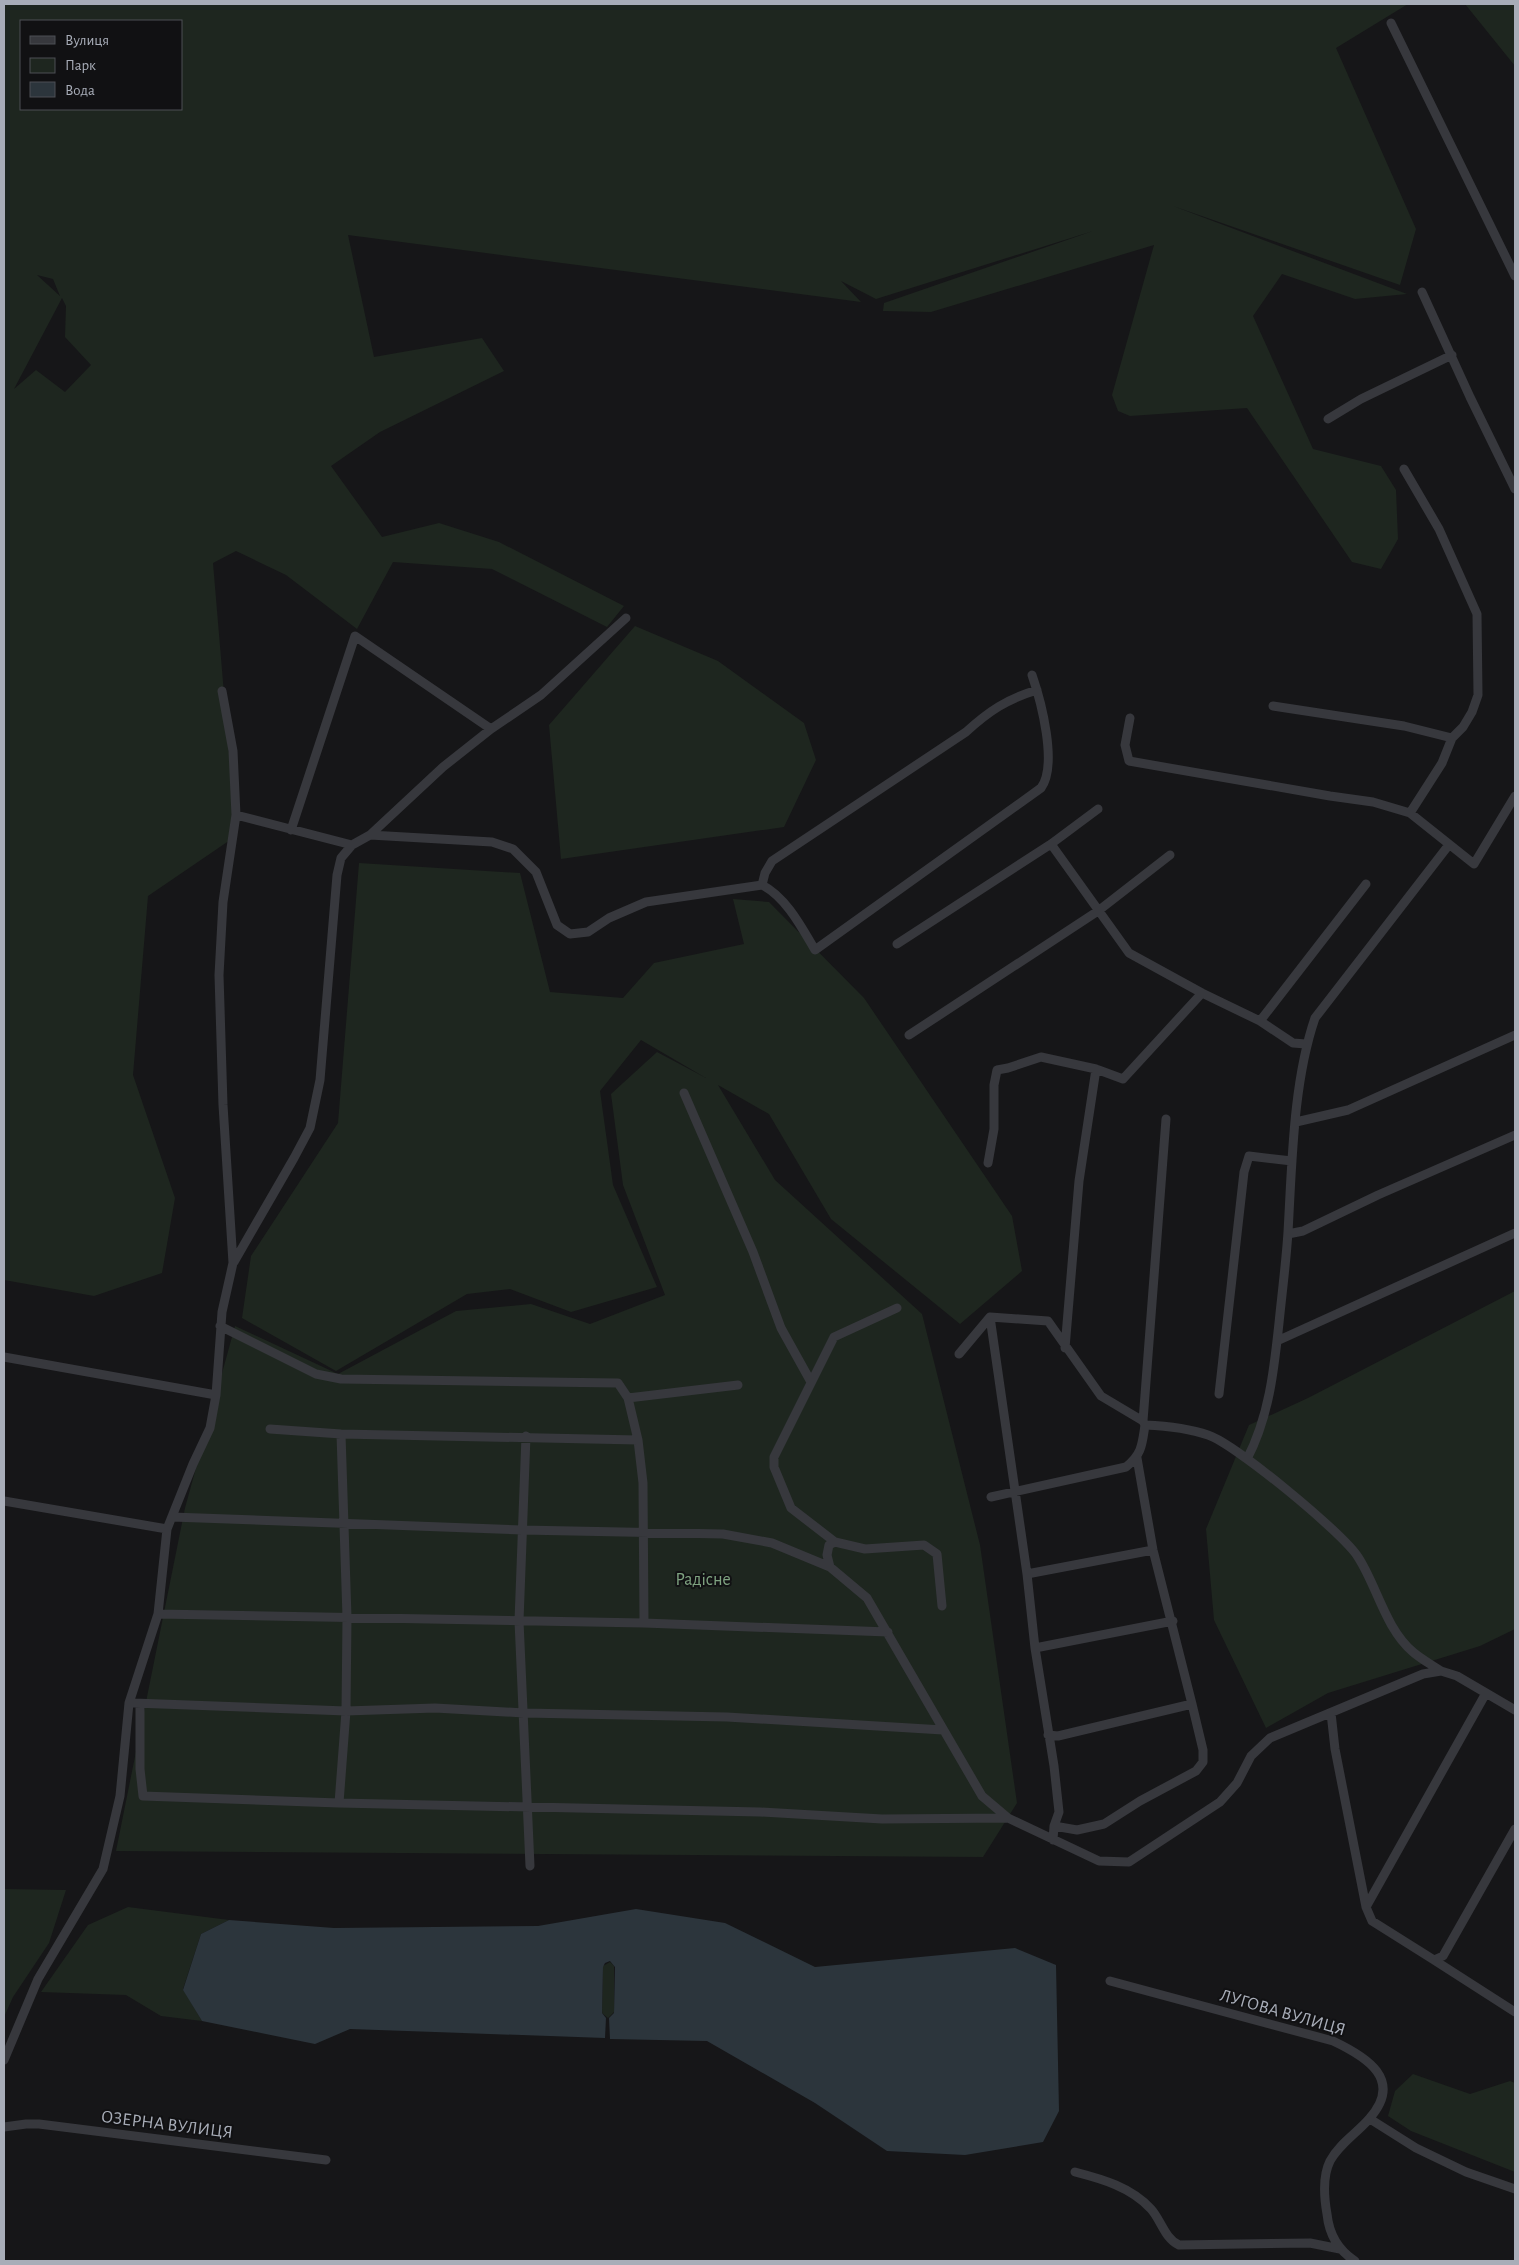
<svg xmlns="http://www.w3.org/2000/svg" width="1519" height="2265" viewBox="0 0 1519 2265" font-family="'Alegreya Sans',sans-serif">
<rect width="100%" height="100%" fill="#161618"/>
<!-- green -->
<path fill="#1e261f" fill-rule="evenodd" d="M4 4H1408L1336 48 1416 229 1400 285 1173 206 1407 294 1355 299 1282 274 1253 316 1313 449 1381 466 1396 490 1398 539 1381 569 1352 562 1247 408 1130 416 1118 411 1112 395 1154 245 931 312 883 311 884 303 1093 231 876 299 841 281 861 302 348 235 374 357 482 338 504 371 380 432 331 466 382 537 439 523 499 542 624 606 607 627 492 569 393 562 357 629 286 575 236 551 213 563 236 836 148 896 133 1075 175 1198 162 1273 94 1296 4 1280ZM21 21H181V109H21ZM37 275 53 279 60 296ZM62 298 66 306 65 337 91 365 65 392 36 370 14 389Z
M1465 4H1515V66Z
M635 626 718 661 804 723 816 760 784 827 561 859 549 725Z
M359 863 520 873 550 992 623 998 654 963 744 944 733 899 769 902 864 998 1012 1216 1022 1271 960 1324 831 1219 769 1114 718 1085 775 1180 922 1314 980 1545 1017 1803 983 1857 116 1851 185 1508 235 1326 338 1374 456 1311 531 1304 590 1324 665 1295 623 1185 611 1094 657 1052 706 1078 641 1040 600 1091 613 1185 657 1287 571 1312 510 1289 467 1294 336 1371 242 1318 251 1256 338 1123Z
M1515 1291V1629L1480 1646 1328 1693 1266 1728 1214 1620 1206 1529 1249 1425 1308 1398Z
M4 1889 66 1890 49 1943 13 1997 4 2017Z
M128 1907 229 1920 201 1934 183 1989 202 2021 161 2016 126 1995 41 1992 88 1925Z
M610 1962 614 1966V2012L608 2018 602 2013 603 1966Z
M1413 2074 1470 2094 1510 2081 1515 2083V2172L1411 2131 1388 2116 1395 2091Z"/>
<!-- water -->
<path fill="#2c353c" d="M636 1909 725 1923 815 1967 1015 1948 1056 1965 1059 2111 1043 2142 965 2155 887 2151 815 2103 707 2041 610 2039 609 2018 614 2013 615 1967 610 1961 605 1963 603 1967 602 2013 606 2018 605 2038 350 2029 315 2044 202 2021 183 1990 201 1934 229 1920 334 1928 538 1926Z"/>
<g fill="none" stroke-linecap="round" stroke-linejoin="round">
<!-- minor -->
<path stroke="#37383d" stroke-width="9" d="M1391 23 1515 276
M1422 292 1470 397 1515 489
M1328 419 1361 399 1452 355
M1404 469 1439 529 1477 614 1478 695 1472 712 1463 727 1452 738 1442 763 1410 813
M1273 706 1404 726 1452 738
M1130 718 1125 745 1129 761 1330 796 1373 802 1410 813 1474 864 1515 796
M236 815 352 845
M291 830 355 636 491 729
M370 835 492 842 513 849 536 872 557 925 570 934 588 932 609 918 646 902 762 885C786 897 802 928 815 950L1041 788C1058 765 1041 701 1032 675
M1051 844 1129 953 1202 993 1260 1021 1293 1043 1306 1044
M762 885 765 873 772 861 966 732C989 711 1007 699 1037 690
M897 944 1051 844 1098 809
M1260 1021 1366 884
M909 1035 1098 911 1170 855
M684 1093 753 1252 781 1328 811 1382
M1296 1122 1348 1110 1515 1035
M988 1163 994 1129V1085L997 1070 1008 1068 1041 1057 1096 1069 1123 1079 1202 993
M1288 1234 1303 1231 1378 1195 1515 1135
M234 1262 294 1158 310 1128 320 1080 337 875 341 858 352 845 370 835 443 767 491 729 541 695 626 618
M990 1317 1027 1574 1035 1648 1054 1766 1059 1812 1054 1826 1053 1840
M220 1326 316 1374 341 1379 618 1383 628 1398 738 1385
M1277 1341 1515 1233
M1065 1348 1079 1181 1096 1069
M959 1354 990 1317 1048 1321 1101 1396 1143 1421 1145 1425C1166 1426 1188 1428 1208 1435 1235 1444 1343 1533 1358 1557 1377 1586 1385 1628 1413 1652 1421 1659 1432 1665 1441 1671
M4 1357 216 1395
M1219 1394 1244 1172 1249 1156 1292 1161
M628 1398 638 1440 643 1483 644 1623
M1143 1421 1166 1119
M270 1429 341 1434 638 1440
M526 1436 519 1621 530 1866
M1247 1459C1269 1417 1274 1370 1279 1323 1282 1293 1286 1263 1288 1232 1292 1164 1293 1082 1315 1018L1448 846
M991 1497 1126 1467C1142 1454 1142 1445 1145 1425
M4 1501 167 1529
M172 1517 522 1530 723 1534 772 1543 830 1567 867 1598 982 1796 1008 1818 1099 1861 1129 1862 1220 1802 1237 1783 1251 1756 1270 1738 1423 1674 1441 1671 1457 1676 1515 1710
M835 1542 791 1508 774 1467V1457L834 1337 897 1308
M830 1567 827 1555 829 1545 835 1542 865 1549 924 1545 937 1554 942 1606
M1027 1574 1153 1550
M158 1614 644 1623 888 1632
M1035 1648 1173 1621
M1486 1693 1366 1907 1372 1921 1434 1960 1443 1956 1515 1829
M134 1703 346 1711 435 1708 524 1713 727 1717 943 1730
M140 1704V1769L143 1796 339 1803 760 1812 882 1819 1008 1818
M1331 1713 1335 1749 1366 1907
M1048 1735 1058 1736 1192 1704
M339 1803 346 1711 347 1617 341 1434
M1054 1826 1077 1830 1104 1824 1140 1801 1196 1771 1203 1762V1750L1192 1704 1153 1550 1137 1458
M1434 1960 1515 2012
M1110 1981 1333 2041C1367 2057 1404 2080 1369 2119 1357 2133 1339 2144 1330 2161 1322 2177 1324 2197 1327 2214 1329 2234 1338 2250 1355 2261
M4 2060 38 1979 103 1869 120 1796 129 1703 158 1614 167 1529 193 1464 210 1428 216 1395 222 1312 233 1263 223 1105 219 975 223 902 236 815 233 751 222 691
M1370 2119 1416 2148 1466 2172 1515 2189
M4 2127 26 2124H39L326 2160
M1075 2172C1102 2179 1131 2187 1151 2209 1161 2220 1165 2239 1179 2245L1310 2243 1340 2249"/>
</g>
<g text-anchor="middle" stroke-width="4" stroke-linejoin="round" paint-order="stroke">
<!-- park labels -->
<g font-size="18" fill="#7fa381" stroke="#111113">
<text x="703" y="1585">Радісне</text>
</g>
<!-- street labels -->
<g font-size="18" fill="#a8adb8" stroke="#111113">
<text transform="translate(1283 2012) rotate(16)" y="6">ЛУГОВА ВУЛИЦЯ</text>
<text transform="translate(167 2124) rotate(7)" y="6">ОЗЕРНА ВУЛИЦЯ</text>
</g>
</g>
<!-- border -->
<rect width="1519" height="2265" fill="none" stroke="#a8adb8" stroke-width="10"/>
<!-- legend -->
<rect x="20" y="20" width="162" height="90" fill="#111113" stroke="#4d4f55"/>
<rect x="30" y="36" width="25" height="8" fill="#37383d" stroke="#4d4f55"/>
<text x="65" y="45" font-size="15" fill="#a8adb8">Вулиця</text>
<rect x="30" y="58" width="25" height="15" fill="#1e261f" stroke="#4d4f55"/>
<text x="65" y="70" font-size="15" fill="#a8adb8">Парк</text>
<rect x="30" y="82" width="25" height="15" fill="#2c353c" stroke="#4d4f55"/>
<text x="65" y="95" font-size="15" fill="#a8adb8">Вода</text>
</svg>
